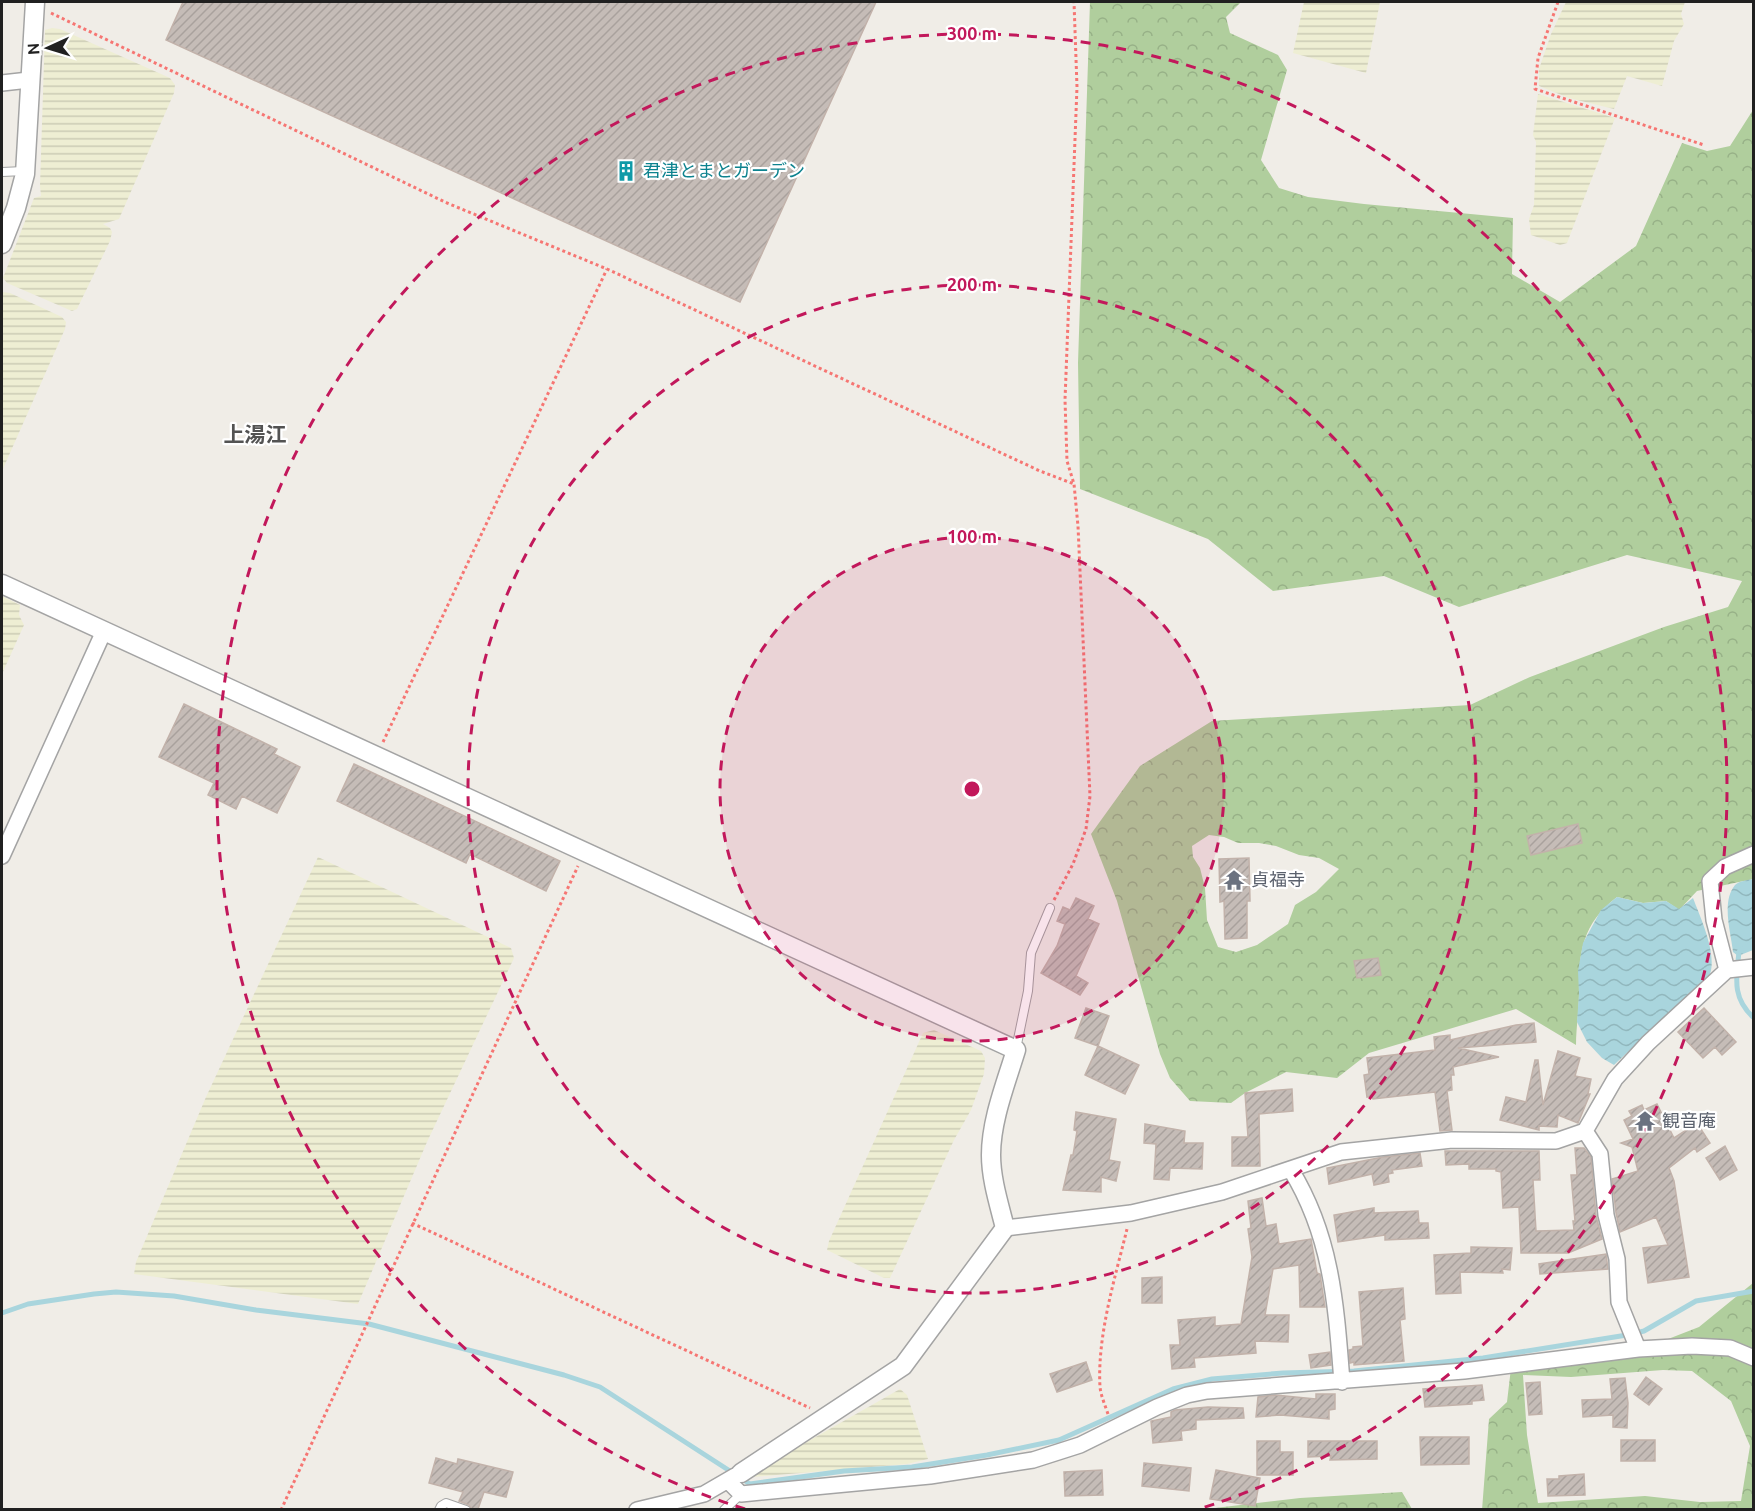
<svg xmlns="http://www.w3.org/2000/svg" width="1755" height="1511" viewBox="0 0 1755 1511" font-family="Ubuntu,'Noto Sans JP',sans-serif">
<defs>
<pattern id="farmland-rules" width="6" height="5" patternUnits="userSpaceOnUse" patternTransform="scale(1.5)"><rect width="6" height="5" fill="#eeeed3"/><path d="M0 2.5h6" fill="none" stroke="#ccccb5"/></pattern>
<pattern id="forest-crowns" width="20" height="18" patternUnits="userSpaceOnUse" patternTransform="scale(1.5)"><rect width="20" height="18" fill="#b0ce9d"/><path d="M2 6a3 3 0 1 1 6 0M12 15a3 3 0 1 1 6 0" fill="none" stroke="#97b187"/></pattern>
<pattern id="water-waves" width="16" height="10" patternUnits="userSpaceOnUse" patternTransform="scale(1.5)"><rect width="16" height="10" fill="#a9d5dd"/><path d="M0 5q4-4 8 0t8 0" fill="none" stroke="#91b7bd"/></pattern>
<pattern id="building-hatch" width="6" height="6" patternUnits="userSpaceOnUse" patternTransform="scale(1.5)"><rect width="6" height="6" fill="#c5bcb7"/><path d="M-1 1l2-2M0 6l6-6M5 7l2-2" fill="none" stroke="#a9a19d"/></pattern>
</defs>
<rect width="100%" height="100%" fill="#f0ede7"/>
<!-- farmland -->
<path fill="url(#farmland-rules)" d="M1304 2H1380L1366 73 1293 53Z
M1566 2H1685L1681 14 1684 24 1674 41 1662 86 1627 76 1614 109 1569 98 1539 86V69L1551 34Z
M52 28 60 29 170 78 175 85 174 93 119 219 103 224 110 228 112 232 110 241 77 309 72 311 7 283 3 278 34 198 41 196 40 186 45 30Z
M1538 94 1615 118 1567 243 1560 245 1531 235 1529 219 1534 205 1536 142 1533 135Z
M2 292 10 293 62 317 66 322 65 329 2 471Z
M2 596 20 605 19 615 24 625 2 674Z
M318 857 511 948 514 958 427 1142 358 1304 134 1274 136 1262 206 1097Z
M934 1030 981 1051 985 1058 984 1074 971 1110 954 1140 890 1278H884L827 1250 829 1241 923 1033Z
M900 1389 907 1395 928 1459 907 1464 752 1477 805 1443Z"/>
<!-- forest -->
<path fill="url(#forest-crowns)" fill-rule="evenodd" d="M1090 2H1241L1226 17 1230 33 1278 55 1287 70 1261 160 1279 188 1308 197 1364 204 1513 218 1512 274 1560 302 1636 246 1682 143 1707 151 1730 146 1753 110V879L1697 891 1679 910 1666 901 1643 903 1617 897C1582 924 1579 951 1579 993 1579 1011 1576 1028 1576 1045L1516 1009 1369 1053 1337 1078 1286 1072 1245 1093 1231 1103 1190 1101 1170 1078 1160 1054 1117 901 1091 834 1140 766 1212 721 1470 705 1530 677 1664 627 1728 607 1742 581 1627 555 1459 607 1384 576 1273 591 1208 539 1080 489 1078 363ZM1209 835 1224 837 1238 843H1259L1276 846 1299 855 1319 858 1339 869 1316 892 1295 905 1288 924 1257 945 1236 952 1218 947 1207 920 1205 888 1200 868 1193 857 1192 846Z
M1753 1283V1509L1482 1510 1489 1419 1507 1402 1511 1368 1614 1360 1699 1327ZM1663 1370 1692 1371 1731 1401 1750 1446 1741 1501 1700 1502 1645 1496 1538 1503 1527 1435 1523 1375 1571 1377Z
M1402 1492 1412 1509 1198 1510 1300 1498Z"/>
<!-- water -->
<path fill="url(#water-waves)" d="M1753 879V950L1738 956 1733 952C1731 933 1721 902 1735 885 1739 881 1748 880 1753 879Z
M1617 897 1643 903 1666 901 1679 909 1693 898C1701 919 1717 953 1710 974L1614 1065 1602 1058 1587 1042 1577 1022 1579 994 1578 971 1583 943 1601 910Z"/>
<g fill="none" stroke-linecap="round" stroke-linejoin="round">
<!-- stream -->
<path stroke="#a9d5dd" stroke-width="5" d="M1754 943 1739 952C1736 979 1732 998 1754 1018
M2 1313 28 1304 94 1294 116 1292 174 1296 256 1310 369 1324 564 1375 600 1387 750 1484 844 1471 912 1467 987 1455 1059 1440 1173 1389 1212 1379 1283 1373 1354 1371 1483 1358 1627 1335 1644 1331 1696 1301 1754 1291"/>
</g>
<!-- building -->
<path fill="url(#building-hatch)" stroke="#c2b2aa" stroke-width="1.5" d="M183 2H876L740 302 166 40Z
M184 704 277 749 274 754 300 767 277 813 242 796 236 809 208 795 214 783 159 757Z
M354 764 560 861 546 891 470 854 466 863 337 801Z
M1578 824 1582 843 1531 855 1527 836Z
M1249 858 1250 901H1247V938L1225 939 1224 901 1220 902 1219 859Z
M1076 898 1094 906 1088 919 1099 924 1076 976 1088 983 1080 995 1041 973 1057 946 1065 924 1057 921 1063 907 1070 910Z
M1378 958 1381 975 1357 978 1354 961Z
M1086 1008 1109 1016 1098 1046 1139 1065 1125 1094 1085 1075 1098 1046 1075 1038Z
M1704 1008 1736 1042 1722 1055 1715 1047 1703 1058 1678 1032Z
M1534 1023 1536 1042 1458 1048 1499 1057 1453 1067 1454 1075H1451L1452 1090 1447 1091 1452 1130 1440 1131 1435 1092 1373 1099 1372 1096 1367 1097 1364 1075 1369 1074 1367 1058 1435 1050 1434 1037 1450 1035V1040L1516 1025Z
M1558 1051 1580 1058 1575 1076 1591 1079 1588 1094H1590L1578 1123 1558 1115 1557 1127 1539 1126V1130L1500 1120 1506 1097 1526 1102 1535 1060H1538L1543 1105Z
M1292 1089 1293 1111 1259 1114 1260 1166H1232V1137H1248L1245 1093Z
M1657 1104 1674 1138 1697 1123 1710 1143 1697 1152 1695 1148 1669 1168 1674 1181 1689 1277 1648 1283 1643 1248 1668 1245 1656 1217 1620 1232 1616 1213 1612 1179 1638 1171 1632 1147 1621 1143 1633 1139 1624 1120 1632 1116 1629 1111 1642 1105 1644 1110Z
M1076 1112 1116 1119 1109 1160 1120 1162 1116 1181 1101 1177V1192L1063 1190 1071 1155H1073L1077 1131 1074 1130Z
M1145 1124 1185 1131 1184 1143H1203L1202 1169 1170 1168 1169 1180 1154 1179 1156 1144 1144 1143Z
M1725 1146 1737 1170 1720 1180 1706 1158Z
M1575 1148H1584L1591 1157 1596 1216 1602 1239 1568 1253H1521L1519 1207 1503 1208 1501 1172 1496 1171V1169H1469V1164L1446 1165 1445 1151H1539L1540 1180H1533L1536 1231 1574 1230 1573 1221H1575L1571 1175H1577Z
M1420 1153 1422 1166 1392 1170 1393 1173 1388 1174 1389 1182 1374 1185 1372 1174 1329 1184 1327 1168 1383 1157Z
M1262 1198 1266 1226 1276 1224 1279 1244 1311 1239 1317 1273 1320 1274 1325 1307H1300L1299 1265 1273 1269 1265 1315H1289L1288 1342 1255 1341 1256 1353 1194 1358 1195 1367 1172 1369 1170 1345H1180L1178 1320 1215 1317V1326L1241 1324 1252 1257 1248 1229 1251 1228 1248 1201Z
M1374 1208V1213L1418 1211 1419 1223H1428L1429 1238 1385 1240V1235L1338 1242 1334 1215Z
M1471 1247 1512 1248 1510 1270 1502 1269 1503 1273 1460 1272 1461 1293 1436 1294 1434 1255 1471 1253Z
M1606 1254 1608 1269 1540 1274 1539 1264Z
M1162 1277V1303H1142V1278Z
M1403 1288 1405 1319 1400 1320 1404 1361 1354 1365V1362L1350 1363 1349 1350 1353 1349V1347L1363 1346 1359 1292Z
M1330 1352 1331 1365 1311 1368 1309 1355Z
M1086 1362 1092 1380 1057 1392 1050 1374Z
M1646 1377 1662 1389 1649 1405 1634 1394Z
M1625 1378 1628 1403 1627 1428 1613 1427V1415L1583 1417 1582 1400 1612 1399 1610 1379Z
M1540 1382 1542 1414 1529 1415 1526 1383Z
M1482 1385 1484 1400 1472 1401V1404L1425 1407 1423 1389Z
M1316 1394H1335V1409L1329 1410V1419L1280 1415 1256 1417 1258 1397 1275 1395 1316 1399Z
M1208 1407 1243 1408 1244 1418 1196 1420V1429L1181 1431 1182 1440 1153 1443 1151 1421 1171 1417V1412L1175 1410Z
M1420 1437H1469V1464L1421 1465Z
M1621 1440H1655V1461H1621Z
M1257 1441H1280V1452H1293V1475H1257Z
M1308 1441H1377V1459L1330 1460 1331 1456 1308 1457Z
M436 1458 457 1464 458 1459 513 1472 506 1497 484 1492 478 1509H472L469 1505 459 1501 463 1492 429 1483Z
M1144 1463 1191 1468 1189 1491 1142 1486Z
M1102 1470 1103 1495 1065 1496 1064 1472Z
M1216 1470 1260 1478 1255 1506 1210 1499Z
M1584 1474 1585 1495 1548 1496 1547 1479H1559V1476Z"/>
<g fill="none" stroke-linecap="round" stroke-linejoin="round">
<!-- service casing -->
<g stroke="#a4a4a4" stroke-width="10">
<path id="service" d="M2 172 24 171
M1016 1049 1028 991 1031 953 1050 908
M439 1510 441 1506 446 1503 466 1510
M724 1510 741 1494"/>
</g>
<!-- minor casing -->
<g stroke="#a4a4a4" stroke-width="18">
<path id="minor" d="M2 83 29 80
M2 856 104 631
M1727 970 1714 920 1710 881 1725 867 1754 854
M1585 1131 1600 1154 1606 1215 1617 1259 1619 1302 1638 1349
M1291 1170C1332 1237 1336 1305 1342 1382
M1005 1228 1131 1213 1222 1192 1341 1152 1452 1140 1556 1141 1585 1131 1615 1079 1648 1043 1727 970 1754 967
M728 1481 741 1494 930 1476 1033 1460 1080 1445 1157 1407 1187 1395 1207 1391 1464 1371 1638 1349 1692 1346 1730 1348 1754 1358
M637 1510 704 1494 735 1476"/>
</g>
<!-- tertiary casing -->
<g stroke="#a4a4a4" stroke-width="21">
<path id="tertiary" d="M2 244 16 208 25 174 35 2
M2 584 1016 1050C1006 1083 991 1120 991 1155 991 1179 999 1204 1005 1228L903 1366 741 1473"/>
</g>
<!-- path -->
<path stroke="#f67673" stroke-width="3" stroke-dasharray="3 3" stroke-linecap="butt" d="M1558 2 1538 58 1535 89 1704 145
M51 13 447 203 607 269 1040 471 1074 484
M383 742 607 269
M1054 900 1073 864 1086 829 1090 796 1078 526 1074 484 1067 461 1065 400 1077 87 1074 2
M412 1223 810 1408
M1108 1414C1105 1405 1101 1396 1100 1387 1097 1336 1115 1278 1127 1229
M281 1510 578 866"/>
<!-- service -->
<use href="#service" stroke="#fff" stroke-width="8"/>
<!-- minor -->
<use href="#minor" stroke="#fff" stroke-width="15"/>
<!-- tertiary -->
<use href="#tertiary" stroke="#fff" stroke-width="18"/>
</g>
<!-- distance rings -->
<circle cx="972" cy="789" r="252" fill="#c2185b" fill-opacity=".12"/>
<g fill="none" stroke="#c2185b" stroke-width="3" stroke-dasharray="10 8">
<circle cx="972" cy="789" r="252"/>
<circle cx="972" cy="789" r="504"/>
<path d="M745 1509A755 755 0 1 1 1199 1509"/>
</g>
<!-- icons -->
<defs>
<g id="building-bare" transform="scale(1.62)"><path d="M-4-6H4V6H1V3H-1V6H-4ZM-2.5-4.3h1.7v1.8h-1.7ZM.8-4.3h1.7v1.8H.8ZM-2.5-1h1.7V.8h-1.7ZM.8-1h1.7V.8H.8Z" fill="#0f9aa8" stroke="#fff" stroke-width="2.5" paint-order="stroke"/></g>
<g id="temple-bare" transform="scale(1.62)"><path d="M0-6L5-2H3V0L6.5 2.5H4V6H1.5V3h-3V6H-4V2.5H-6.5L-3 0V-2H-5Z" fill="#6b7280" stroke="#fff" stroke-width="2.5" paint-order="stroke"/></g>
</defs>
<g fill-rule="evenodd">
<use href="#building-bare" x="626" y="171"/>
<use href="#temple-bare" x="1234" y="880"/>
<use href="#temple-bare" x="1645" y="1121"/>
</g>
<g text-anchor="middle" stroke-width="4.5" stroke-linejoin="round" paint-order="stroke">
<!-- culture labels -->
<g font-size="18" fill="#0d838f" stroke="#fff" text-anchor="start">
<text x="643" y="177">君津とまとガーデン</text>
</g>
<!-- worship labels -->
<g font-size="18" fill="#5b616d" stroke="#fff" text-anchor="start">
<text x="1251" y="886">貞福寺</text>
<text x="1662" y="1127">観音庵</text>
</g>
<!-- quarter labels -->
<g font-size="21" font-weight="bold" fill="#535353" stroke="#fff">
<text x="255" y="442">上湯江</text>
</g>
</g>
<circle cx="972" cy="789" r="9" fill="#c2185b" stroke="#fff" stroke-width="3"/>
<g font-size="18" text-anchor="middle" font-weight="bold" fill="#c2185b" stroke="#fff" stroke-width="4.5" stroke-linejoin="round" paint-order="stroke">
<text x="972" y="40">300 m</text>
<text x="972" y="291">200 m</text>
<text x="972" y="543">100 m</text>
</g>
<!-- border -->
<rect width="1755" height="1511" fill="none" stroke="#202020" stroke-width="6"/>
<!-- north arrow -->
<g transform="translate(48 48) rotate(266)" stroke="#ffffff" stroke-width="4.5" paint-order="stroke">
<path d="M0-4.5L10 22L0 15L-10 22Z" fill="#202020"/>
<text y="-9" font-size="16" font-weight="bold" text-anchor="middle" fill="#202020">N</text>
</g>
</svg>
